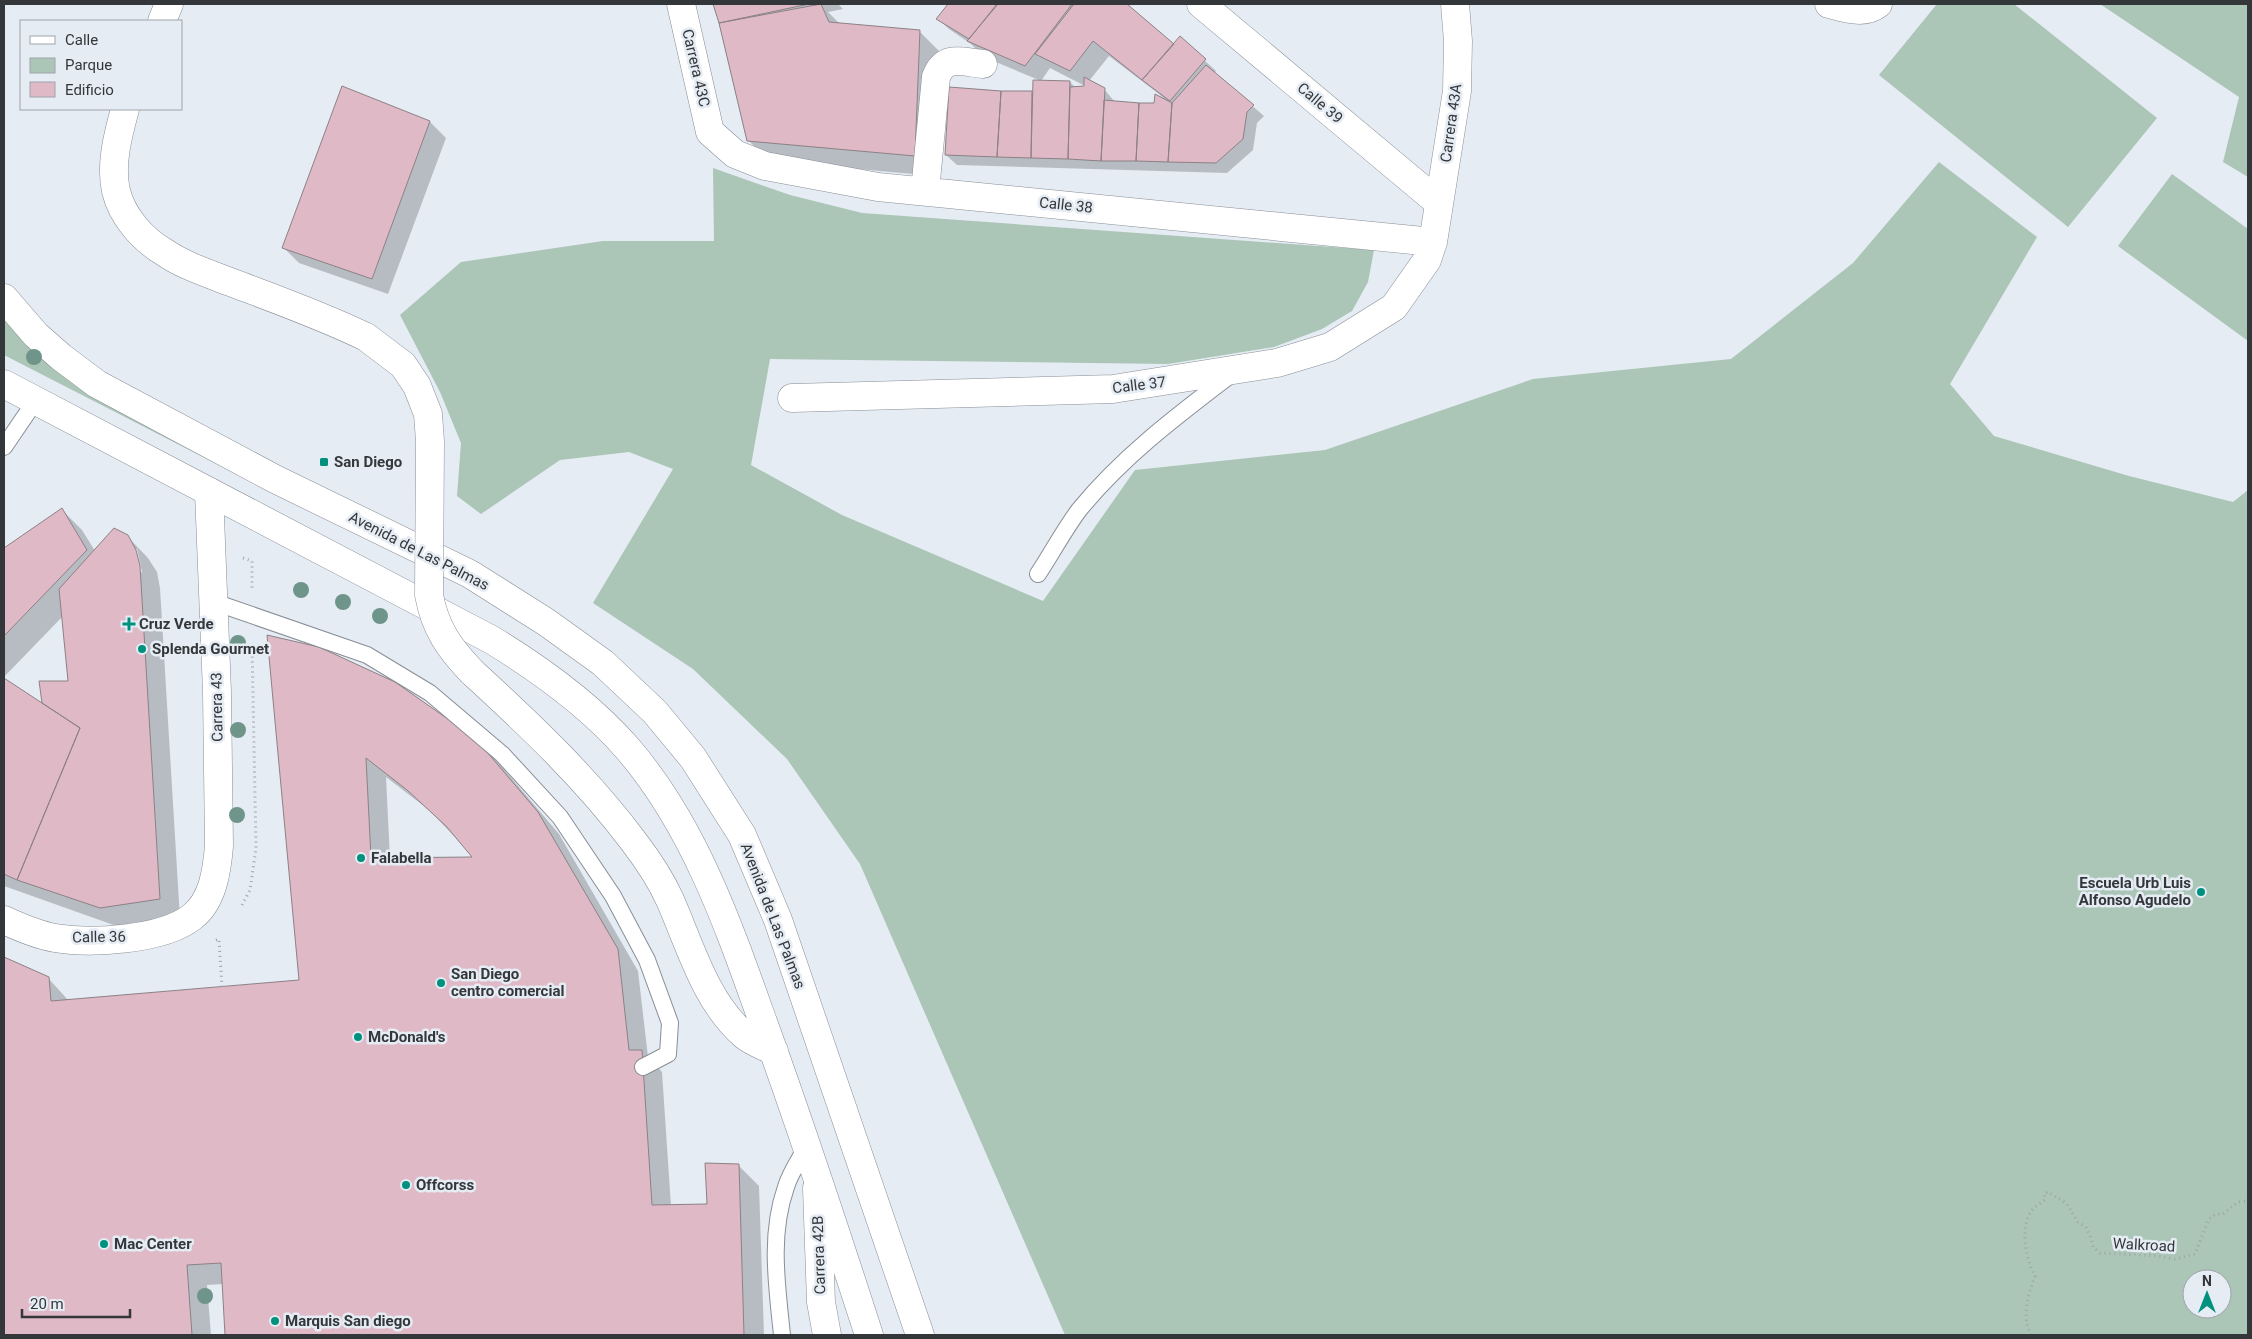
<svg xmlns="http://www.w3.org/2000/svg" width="2252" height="1339" viewBox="0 0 2252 1339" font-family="Roboto,sans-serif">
<rect width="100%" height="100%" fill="#e5ecf4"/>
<!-- green -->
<path fill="#abc5b6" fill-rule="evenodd" d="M1937 4H2014L2157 118 2068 227 1879 75Z
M2100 4H2248V177L2223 162 2239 97Z
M1939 162 2037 237 1950 384 1994 436 2129 476 2233 502 2248 490V1335H1065L860 864 787 759 693 669 593 603 673 469 629 452 560 460 481 514 457 496 461 443 440 392 400 315 461 262 603 241H714L713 168 790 195 862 213 1374 250 1368 282 1352 311 1322 329 1274 347 1168 364 770 359 751 465 842 515 1043 601 1135 470 1325 450 1533 379 1731 359 1853 263ZM2192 1279H2222V1309H2192Z
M2172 174 2248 229V341L2118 246Z
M4 317 271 492 4 355Z"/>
<!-- shadow -->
<path fill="#0003" fill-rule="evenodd" d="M714 4H838L843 9 828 12 840 24 919 31 940 52 935 176 769 161 748 140Z
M950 4H1125L1174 45 1180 38 1216 71 1214 73 1264 116 1257 123 1253 150 1227 173 957 165 946 155 1001 93 1034 92 1070 82 1076 88 1087 87 1050 68 1041 81 984 57 971 44 949 29 938 19ZM1109 56 1159 94 1166 101 1155 105 1115 102 1104 89 1089 81Z
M343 88 430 122 446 138 388 294 299 263 283 247Z
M62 510 82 530 95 551 127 536 148 558 157 572 160 588 180 919 122 928 4 886V679L43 705 40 682H70L63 616 4 677V549ZM135 549H137L142 572 140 573Z
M269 636 475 739 496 760 559 834 638 971 648 1057 662 1072 671 1206 709 1205 738 1165 759 1186 764 1335H227L224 1284 207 1285 211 1335H4V958L48 978 69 1001 300 981ZM386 777 429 810 475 858 390 859Z"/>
<!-- building -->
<path fill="#dfb9c5" stroke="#8c8185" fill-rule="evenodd" d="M713 4H809L719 23Z
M821 4 829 22 920 30 915 156 747 141 719 23Z
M948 4H997L969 39 936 19Z
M998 4H1072L1025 66 967 41Z
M1074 4H1127L1174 44 1142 80 1093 41 1070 71 1035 54Z
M1180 36 1206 59 1170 101 1142 80Z
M1206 65 1254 105 1247 112 1243 139 1216 163 1168 162 1172 103Z
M1084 77 1105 88 1101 161 1068 159 1070 87 1084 86Z
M1033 80 1070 81 1068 159 1031 158Z
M342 86 430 121 372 279 282 248Z
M949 87 1001 91 997 157 945 155Z
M1001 91H1032L1031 158 997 157Z
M1155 94 1172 103 1168 162 1136 161 1139 103H1154Z
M1104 100 1139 103 1136 161H1101Z
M62 508 87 550 4 636V548Z
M114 528 128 535 136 550 140 566 160 899 100 908 17 880 80 728 42 703 39 681H68L59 589Z
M267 635 319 647 395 682 475 738 538 812 618 949 629 1050H642L652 1205 707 1204 705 1163 739 1164 744 1335H225L221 1263 187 1265 192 1335H4V957L49 977 51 1001 299 980ZM366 758 407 790 446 826 472 857 371 858Z
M4 678 80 728 17 880 4 874Z"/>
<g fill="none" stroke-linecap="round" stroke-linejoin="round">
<!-- service casing -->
<g stroke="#898e96" stroke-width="18">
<path id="service" d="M4 447 36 400
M1038 574C1052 553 1064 530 1079 510 1123 456 1178 415 1233 373
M214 602 367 655 430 693 502 754 560 817 613 896 647 960 670 1023 668 1054 643 1067
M782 1335C777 1286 769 1235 786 1187 790 1173 800 1159 807 1146"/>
</g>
<!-- minor casing -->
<g stroke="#898e96" stroke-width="29">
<path id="minor" d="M681 4 710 132 735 154 765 166 878 187 1433 242
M1201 4 1439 203
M1829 4C1845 8 1864 15 1878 4
M925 191 936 77C945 54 962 62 983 64
M792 398 1113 389 1277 363 1330 347 1394 307 1427 260 1433 242 1457 91 1458 41 1455 4
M4 920C19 927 38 935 55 938 91 944 163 940 192 917 213 901 217 870 219 846L217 692 209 492
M817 1188 821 1302 827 1335"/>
</g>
<!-- tertiary casing -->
<g stroke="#898e96" stroke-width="29">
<path id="tertiary" d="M162 21 169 4"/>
</g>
<!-- primary casing -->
<g stroke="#898e96" stroke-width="29">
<path id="primary" d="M125 109C118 135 110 164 116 191 122 216 142 239 164 252 184 266 210 274 233 283 278 300 323 316 366 337
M4 298 36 335 61 357 97 384 275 479 470 574 546 622 603 663 655 712 693 758 742 835 778 920 920 1335
M4 384 492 640C541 670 590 705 628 749 695 827 729 927 763 1022 801 1126 835 1230 869 1335
M472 672C530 725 587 779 634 842 647 859 661 880 670 900 690 945 705 1001 744 1035 752 1042 764 1046 774 1051"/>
</g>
<!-- path -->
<path stroke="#9fa4aa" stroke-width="3" stroke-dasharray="1 4" stroke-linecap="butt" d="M243 558 252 561V588
M242 905 250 890 256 848 252 644
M216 940 219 939 222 987
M2031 1335C2021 1314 2028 1297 2035 1276 2026 1259 2020 1230 2030 1213 2034 1206 2040 1204 2045 1200L2044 1194 2048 1192 2066 1203 2078 1222 2086 1227 2091 1238 2093 1247 2100 1253 2158 1256 2175 1259 2195 1254 2209 1219 2216 1214H2223L2238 1202 2248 1201"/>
<!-- service -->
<use href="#service" stroke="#fff" stroke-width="16"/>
<!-- minor -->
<use href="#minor" stroke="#fff" stroke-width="28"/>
<!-- tertiary -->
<use href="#tertiary" stroke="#fff" stroke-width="28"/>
<!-- primary -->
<use href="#primary" stroke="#fff" stroke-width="28"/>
<!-- primary-bridge casing -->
<g stroke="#898e96" stroke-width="29" stroke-linecap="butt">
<path id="primary-bridge" d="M366 337 403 365 417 386 428 414 430 441 429 595C435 628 449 648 472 672"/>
</g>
<!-- primary-bridge -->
<use href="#primary-bridge" stroke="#fff" stroke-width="28"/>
</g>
<!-- trees -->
<g fill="#6f958a">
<circle cx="34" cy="357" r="8"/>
<circle cx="301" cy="590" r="8"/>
<circle cx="343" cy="602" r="8"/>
<circle cx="380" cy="616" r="8"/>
<circle cx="238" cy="643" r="8"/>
<circle cx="238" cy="730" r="8"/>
<circle cx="237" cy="815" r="8"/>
<circle cx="205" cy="1296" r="8"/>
</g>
<!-- markers -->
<g fill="#00917e" stroke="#e5ecf4" stroke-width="2">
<rect x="319" y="457" width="10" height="10" rx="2.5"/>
<path d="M126.5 616.5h5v5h5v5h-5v5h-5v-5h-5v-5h5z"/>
<circle cx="142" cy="649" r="5"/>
<circle cx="361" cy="858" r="5"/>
<circle cx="2201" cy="892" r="5"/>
<circle cx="441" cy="983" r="5"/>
<circle cx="358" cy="1037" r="5"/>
<circle cx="406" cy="1185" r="5"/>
<circle cx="104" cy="1244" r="5"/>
<circle cx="275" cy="1321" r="5"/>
</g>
<g text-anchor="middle" stroke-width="5" stroke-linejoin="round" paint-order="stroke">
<!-- street labels -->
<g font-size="15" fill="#34373a" stroke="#e5ecf4">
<text transform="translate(696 68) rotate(77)" y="5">Carrera 43C</text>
<text transform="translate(1320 103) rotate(40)" y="5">Calle 39</text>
<text transform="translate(1451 123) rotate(-82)" y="5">Carrera 43A</text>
<text transform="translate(1066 205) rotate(6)" y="5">Calle 38</text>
<text transform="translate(1139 385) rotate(-7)" y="5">Calle 37</text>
<text transform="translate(419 551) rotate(27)" y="5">Avenida de Las Palmas</text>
<text transform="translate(217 707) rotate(-91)" y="5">Carrera 43</text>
<text transform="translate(773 916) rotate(69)" y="5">Avenida de Las Palmas</text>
<text transform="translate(99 937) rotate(-1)" y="5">Calle 36</text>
<text transform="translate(2144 1245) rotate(3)" y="5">Walkroad</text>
<text transform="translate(819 1255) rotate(-92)" y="5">Carrera 42B</text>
</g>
<!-- poi labels -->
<g font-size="15" font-weight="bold" fill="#34373a" stroke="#e5ecf4" text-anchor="start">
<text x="334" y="467">San Diego</text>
<text x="139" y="629">Cruz Verde</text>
<text x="152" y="654">Splenda Gourmet</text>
<text x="371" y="863">Falabella</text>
<text x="2191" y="888" text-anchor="end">Escuela Urb Luis<tspan x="2191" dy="17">Alfonso Agudelo</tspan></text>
<text x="451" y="979">San Diego<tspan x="451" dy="17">centro comercial</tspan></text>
<text x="368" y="1042">McDonald's</text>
<text x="416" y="1190">Offcorss</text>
<text x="114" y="1249">Mac Center</text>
<text x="285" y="1326">Marquis San diego</text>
</g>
</g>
<!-- border -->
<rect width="2252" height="1339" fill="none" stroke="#34373a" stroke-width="10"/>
<!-- legend -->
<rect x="20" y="20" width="162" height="90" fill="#e5ecf4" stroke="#9ea4aa"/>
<rect x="30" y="36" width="25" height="8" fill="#ffffff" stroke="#9ea4aa"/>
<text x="65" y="45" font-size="15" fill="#34373a">Calle</text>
<rect x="30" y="58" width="25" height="15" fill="#abc5b6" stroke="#9ea4aa"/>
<text x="65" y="70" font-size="15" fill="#34373a">Parque</text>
<rect x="30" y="82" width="25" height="15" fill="#dfb9c5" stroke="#9ea4aa"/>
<text x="65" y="95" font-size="15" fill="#34373a">Edificio</text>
<!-- north arrow -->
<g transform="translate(2207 1294)"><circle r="24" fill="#e5ecf4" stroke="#9ea4aa"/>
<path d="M0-4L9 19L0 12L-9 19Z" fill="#00917e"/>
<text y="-8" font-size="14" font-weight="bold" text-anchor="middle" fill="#34373a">N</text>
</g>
<!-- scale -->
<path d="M22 1309v8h108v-8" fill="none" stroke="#34373a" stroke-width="2.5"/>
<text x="30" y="1309" font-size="15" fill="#34373a" stroke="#e5ecf4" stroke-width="4" paint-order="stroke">20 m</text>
</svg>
